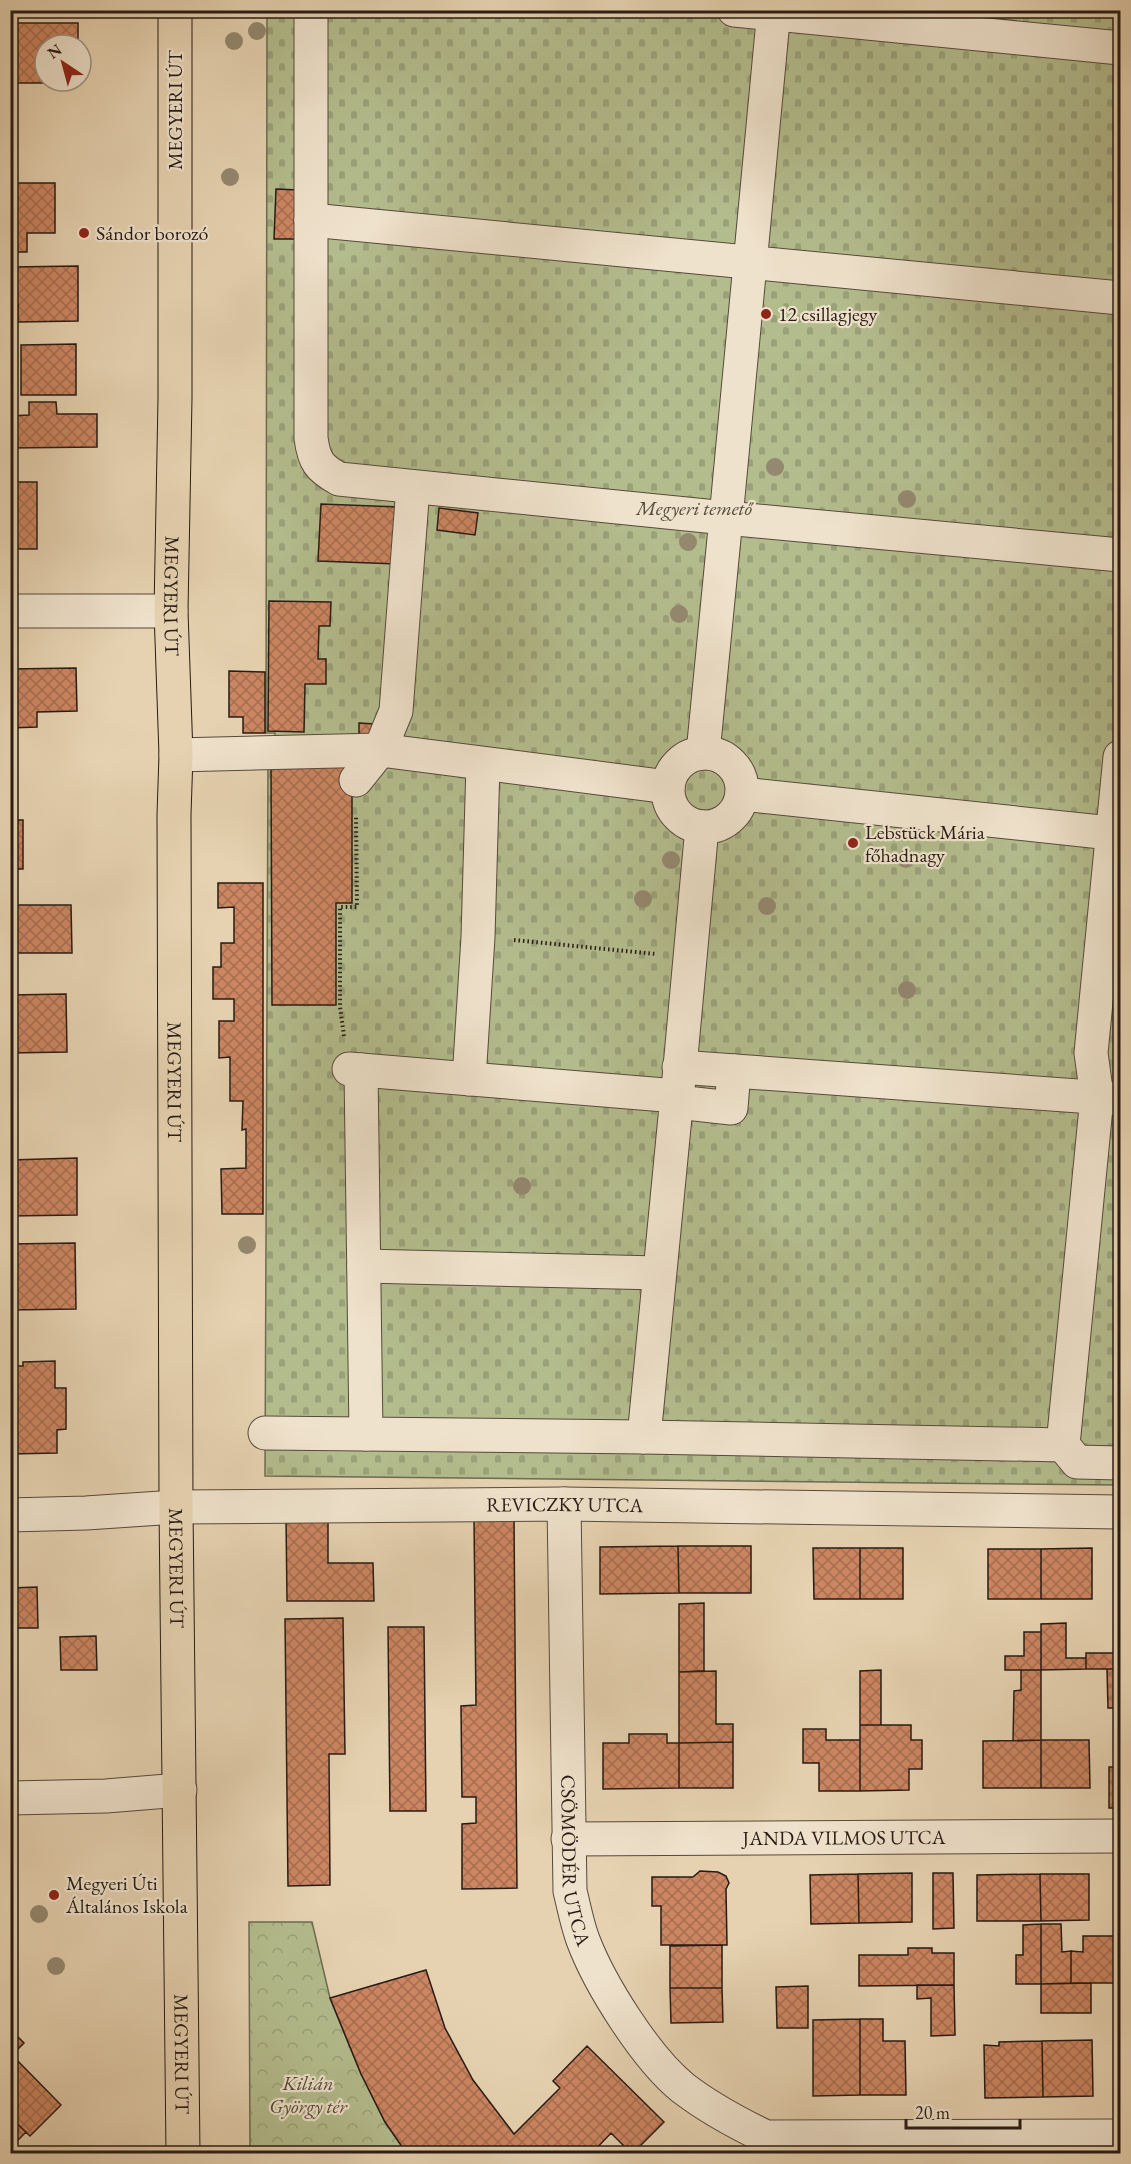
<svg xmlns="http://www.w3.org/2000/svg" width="1131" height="2164" viewBox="0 0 1131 2164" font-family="'EB Garamond',serif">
<defs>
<pattern id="forest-crowns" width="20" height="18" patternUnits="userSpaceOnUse" patternTransform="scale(1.5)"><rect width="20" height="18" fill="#b3bc8d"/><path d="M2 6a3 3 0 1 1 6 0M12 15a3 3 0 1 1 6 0" fill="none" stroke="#9aa179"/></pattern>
<pattern id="cemetery-stones" width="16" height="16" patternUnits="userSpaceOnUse" patternTransform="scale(1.5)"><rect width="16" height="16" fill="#b3bc8d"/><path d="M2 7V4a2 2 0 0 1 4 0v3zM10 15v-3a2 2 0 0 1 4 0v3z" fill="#9aa179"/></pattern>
<pattern id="building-cross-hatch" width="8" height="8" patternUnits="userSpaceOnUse" patternTransform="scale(1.5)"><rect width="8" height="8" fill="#cc8662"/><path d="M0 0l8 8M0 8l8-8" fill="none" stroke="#a66d50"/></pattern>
</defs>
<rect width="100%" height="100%" fill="#e6d2b1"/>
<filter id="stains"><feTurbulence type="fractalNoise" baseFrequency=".00333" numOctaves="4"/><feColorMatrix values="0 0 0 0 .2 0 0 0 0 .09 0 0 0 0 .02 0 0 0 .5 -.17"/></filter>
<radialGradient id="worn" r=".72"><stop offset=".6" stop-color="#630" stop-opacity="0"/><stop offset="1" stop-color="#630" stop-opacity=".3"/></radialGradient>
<!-- forest -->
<path fill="url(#forest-crowns)" stroke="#6d6c51" stroke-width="1.5" d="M249 1922H312L330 1998 361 2074 385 2122 407 2153H250Z"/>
<!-- cemetery -->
<path fill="url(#cemetery-stones)" stroke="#6d6c51" stroke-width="1.5" d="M267 11H1120V1485L265 1476 268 763 276 762 275 733H266Z"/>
<!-- building -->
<path fill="url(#building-cross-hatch)" stroke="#271b15" stroke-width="1.5" d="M14 23H78V45H45V81H78V83H10V31H14Z
M10 183H55V233H27V252H10Z
M276 189 298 190 296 239H274Z
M78 266V321L18 322V304H10V267Z
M76 344V395H21V345Z
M29 402H56L57 414H97V447L10 448V416L29 415Z
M10 482H37V549H10Z
M321 504 399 507 397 564 318 561Z
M439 508 478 513 475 535 437 530Z
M269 601 331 602 330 626H319L318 659H326V684H305L304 732 268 731Z
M76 668 77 711 37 712V727L10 728V669Z
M229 671 265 672V733H243V717H229Z
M359 723 375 724V737H359Z
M352 765V903H336V1005H272L271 766Z
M10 820H23V869H10Z
M218 883H263V1214H222L221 1169 246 1168V1129L242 1130 243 1101H230V1057L219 1058V1021H234V999H213V967H221V943H234V907L218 908Z
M15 905H71L72 953H16Z
M66 994 67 1052 10 1053V995Z
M77 1158V1215L10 1216V1160Z
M75 1243 76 1309 11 1310 10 1244Z
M55 1361V1388H66V1429L57 1430V1453L10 1454V1366H23V1362Z
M286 1517H328V1563H373L374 1601H287Z
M514 1518 517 1888 462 1889V1824L476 1823V1797H462L461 1706 476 1705 474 1519Z
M678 1546H751V1593H679Z
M678 1546 679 1593 600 1594V1547Z
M813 1548H860V1599H814Z
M860 1548H903V1599H860Z
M1092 1548V1599H1041V1549Z
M988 1549H1041V1599H988Z
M37 1587 38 1628H10V1588Z
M704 1603V1671L679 1672V1604Z
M343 1618 345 1754H329L330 1885 288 1886 285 1619Z
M1066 1623V1658H1086V1669L1041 1670V1624Z
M388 1627H424L426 1811H390Z
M1024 1632H1041V1670H1005V1656H1024Z
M96 1636 97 1670H61L60 1637Z
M1086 1653H1120V1669H1086Z
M1107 1669H1120V1708H1108Z
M881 1670V1725H860V1671Z
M1021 1670H1041V1740L1013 1741 1014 1691 1021 1690Z
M716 1671V1724H733V1742L679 1743V1672Z
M860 1725H911V1740H922V1769H909V1790L860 1791Z
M803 1729H826V1740H860V1791H819V1763H803Z
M629 1734H667V1743H679V1788L603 1789V1743H629Z
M1041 1740H1089L1090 1788H1041Z
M1041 1740V1788H983V1741Z
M733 1742V1788H679V1743Z
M1109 1767H1120V1808H1109Z
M700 1871 718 1872 726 1876 729 1883 726 1889 727 1945H661V1906H652V1877H693Z
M912 1873V1922L859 1923 858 1874Z
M933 1873H953L954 1928 933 1929Z
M858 1874 859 1923 811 1924 810 1875Z
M1040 1874H1089V1920L1041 1921Z
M1040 1874 1041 1921H977V1875Z
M1041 1924V1984H1016V1955H1023V1925Z
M1041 1924H1061L1062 1952 1071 1951V1983L1041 1984Z
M1083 1936H1120V1983H1071V1951L1083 1952Z
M722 1945V1988H670V1946Z
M908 1948H932V1953H954V1985L859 1986V1955H908Z
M426 1970 445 2028 473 2080 514 2134 560 2088 553 2081 587 2046 664 2122 632 2154 611 2133 591 2154H407L385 2122 361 2074 330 1998Z
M1091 1983V2013H1041V1984Z
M917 1985H954L955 2035 931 2036V1998L917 1999Z
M808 1986V2028H777L776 1987Z
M670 1988H722L723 2022 671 2023Z
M860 2019V2095L813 2096V2020Z
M860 2019H883V2041H905L906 2095H860Z
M10 2029 24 2043 12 2055 61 2105 30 2136 10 2117Z
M1092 2040 1093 2096 1043 2097 1042 2041Z
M1042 2041 1043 2097 985 2098 984 2045 999 2046V2042Z
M10 2117 26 2132 10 2148Z"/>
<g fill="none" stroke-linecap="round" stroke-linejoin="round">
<!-- minor casing -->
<g stroke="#57493c" stroke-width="35">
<g id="minor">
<path d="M311 10V438C314 461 319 468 339 479L726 518 703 753"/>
<path d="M734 10 1120 48"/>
<path d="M774 10 726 518 1120 555"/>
<path d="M311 220 1120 298"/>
<path d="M10 611H171"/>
<circle cx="705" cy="790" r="37"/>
<path d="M176 755 380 750 668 787"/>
<path d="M1120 757 1091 1053 1097 1097 1063 1445 1077 1462 1120 1463"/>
<path d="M356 780 380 750 396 711 413 487"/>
<path d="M742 794 1120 834"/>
<path d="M679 1067 1120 1099"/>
<path d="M349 1069 677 1096 644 1437"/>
<path d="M361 1070 366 1434"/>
<path d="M469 1079 478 937 483 764"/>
<path d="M678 1089 702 827"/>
<path d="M677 1102 731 1108 734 1071"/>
<path d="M364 1266 659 1273"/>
<path d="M265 1433 644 1437 1063 1445"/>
<path id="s1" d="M564 1504 570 1891C574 1907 577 1924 583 1940 600 1985 646 2058 683 2088 709 2108 737 2123 766 2137L1120 2136"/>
<path id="s2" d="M10 1515 86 1513 176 1507 564 1504 1120 1512"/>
<path d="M10 1798 106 1796 180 1790"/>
<path id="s3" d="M568 1839 1120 1836"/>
</g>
</g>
<!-- major casing -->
<g stroke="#271b15" stroke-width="35">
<g id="major">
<path id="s4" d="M175 10V398L171 611 176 755 174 815 176 1507 183 2154"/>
</g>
</g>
<!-- path -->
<path stroke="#271b15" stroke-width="4" stroke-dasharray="1.5 3" stroke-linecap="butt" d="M514 940 656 954
M344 1036 340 1007V907H357L356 815"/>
<!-- minor -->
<use href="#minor" stroke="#efe2cc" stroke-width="33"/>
<!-- major -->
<use href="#major" stroke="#e6d2b1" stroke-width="33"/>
</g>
<!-- trees -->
<g fill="#94886f">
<circle cx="257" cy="31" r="9"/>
<circle cx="234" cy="41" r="9"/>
<circle cx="230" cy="177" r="9"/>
<circle cx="775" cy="467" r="9"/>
<circle cx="907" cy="499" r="9"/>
<circle cx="688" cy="542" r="9"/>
<circle cx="679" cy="614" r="9"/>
<circle cx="906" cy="859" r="9"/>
<circle cx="671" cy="860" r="9"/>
<circle cx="643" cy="899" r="9"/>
<circle cx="767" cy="906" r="9"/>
<circle cx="907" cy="990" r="9"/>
<circle cx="522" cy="1186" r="9"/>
<circle cx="247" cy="1245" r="9"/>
<circle cx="39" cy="1914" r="9"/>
<circle cx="56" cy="1966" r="9"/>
</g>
<!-- markers -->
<g fill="#8f2418" stroke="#efe2cc" stroke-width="2">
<circle cx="84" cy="233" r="6"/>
<circle cx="766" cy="314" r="6"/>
<circle cx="853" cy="843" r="6"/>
<circle cx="54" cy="1895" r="6"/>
</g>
<g text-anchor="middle" stroke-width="4.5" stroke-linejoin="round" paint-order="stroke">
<!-- street labels -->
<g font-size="20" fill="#271b15" stroke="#efe2cc">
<text transform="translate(175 110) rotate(-90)" y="7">MEGYERI ÚT</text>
<text dy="7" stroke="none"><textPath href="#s4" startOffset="586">MEGYERI ÚT</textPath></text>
<text dy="7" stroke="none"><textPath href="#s4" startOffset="1072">MEGYERI ÚT</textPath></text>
<text dy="7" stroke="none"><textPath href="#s2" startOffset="555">REVICZKY UTCA</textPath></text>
<text dy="7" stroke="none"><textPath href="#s4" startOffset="1558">MEGYERI ÚT</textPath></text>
<text dy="7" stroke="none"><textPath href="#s3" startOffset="276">JANDA VILMOS UTCA</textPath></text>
<text dy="7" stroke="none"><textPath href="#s1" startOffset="357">CSÖMÖDÉR UTCA</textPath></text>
<text dy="7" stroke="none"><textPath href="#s4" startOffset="2044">MEGYERI ÚT</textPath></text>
</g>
<!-- poi labels -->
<g font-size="20" fill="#271b15" stroke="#efe2cc" text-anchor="start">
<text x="96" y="240">Sándor borozó</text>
<text x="778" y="321">12 csillagjegy</text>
<text x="865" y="839">Lebstück Mária<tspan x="865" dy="23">főhadnagy</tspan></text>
<text x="66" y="1890">Megyeri Úti<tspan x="66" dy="23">Általános Iskola</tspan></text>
</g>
<!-- park labels -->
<g font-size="20" font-style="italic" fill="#514b39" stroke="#efe2cc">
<text x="694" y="515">Megyeri temető</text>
<text x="308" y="2090">Kilián<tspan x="308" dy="23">György tér</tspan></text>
</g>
</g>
<!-- margin -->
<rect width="1131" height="2164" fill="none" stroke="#e6d2b1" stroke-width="36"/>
<rect x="12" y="12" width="1107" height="2140" fill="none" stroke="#271b15" stroke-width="3"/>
<rect x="18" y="18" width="1095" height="2128" fill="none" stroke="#271b15" stroke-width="1.5"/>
<!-- north arrow -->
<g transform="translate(63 63) rotate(324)"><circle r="28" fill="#efe2cc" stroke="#9f9283" stroke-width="1.5"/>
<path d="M0-4.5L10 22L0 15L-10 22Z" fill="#8f2418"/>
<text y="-9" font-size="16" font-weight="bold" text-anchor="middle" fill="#271b15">N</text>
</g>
<!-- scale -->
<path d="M906 2119v9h114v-9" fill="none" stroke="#271b15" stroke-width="3"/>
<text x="915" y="2119" font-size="18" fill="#271b15" stroke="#efe2cc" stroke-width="4.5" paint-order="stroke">20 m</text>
<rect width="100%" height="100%" filter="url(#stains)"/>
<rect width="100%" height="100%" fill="url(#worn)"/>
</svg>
